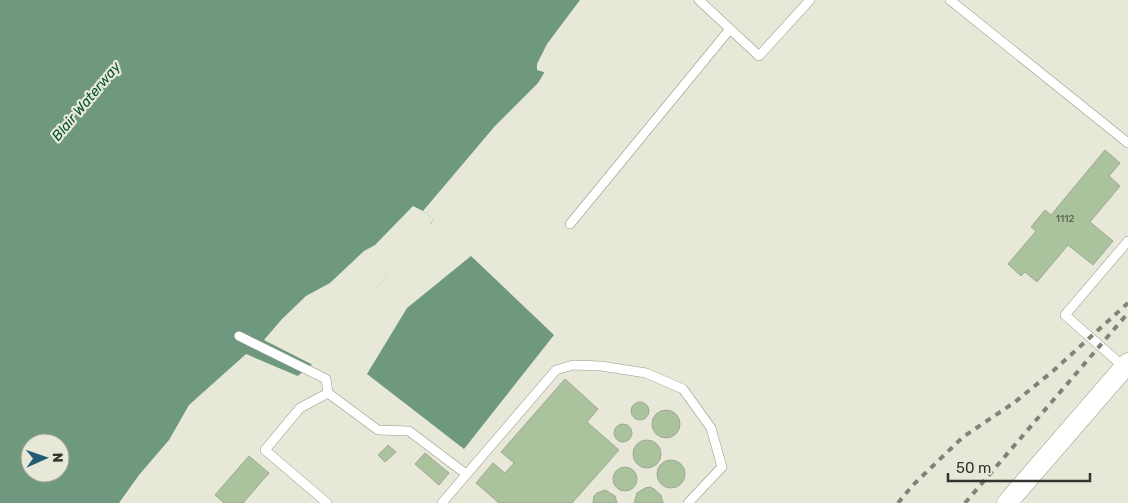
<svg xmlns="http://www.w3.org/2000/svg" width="1128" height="503" viewBox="0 0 1128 503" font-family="Rubik,sans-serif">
<rect width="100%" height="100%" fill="#e7e8d7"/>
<!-- water -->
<path fill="#6f997f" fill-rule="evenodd" d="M0 0H588L538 83 495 126 423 211 434 220 314 363 290 382 234 410 137 503H0ZM30 443H60V473H30Z
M471 256 554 335 464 449 367 374 407 308Z"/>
<!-- pier -->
<path fill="#e7e8d7" d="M580 0H590L547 73 537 70V64L547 44Z
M413 206 423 211 434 220 430 224 432 226 395 270 388 275 378 287 375 294 316 365 315 366 264 340 282 319 306 296 330 283 364 251 375 245Z
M246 354 300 377 291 384 236 412 140 503H119L139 475 169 440 189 405Z"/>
<!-- building -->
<path fill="#abc39c" stroke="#9ea799" d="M1105 150 1120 163 1109 176 1120 186 1090 222 1113 241 1093 265 1068 245 1037 282 1025 272 1021 276 1008 264 1036 231 1031 227 1045 210 1051 215Z
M565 379 598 409 587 422 619 450 572 503H499L476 483 493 463 505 473 514 463 501 452Z
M631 411a9 9 0 1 1 18 0a9 9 0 1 1-18 0Z
M652 424a14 14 0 1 1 28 0a14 14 0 1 1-28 0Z
M614 433a9 9 0 1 1 18 0a9 9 0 1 1-18 0Z
M633 454a14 14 0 1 1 28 0a14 14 0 1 1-28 0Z
M388 445 396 452 385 462 378 455Z
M425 453 449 473 439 485 415 464Z
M249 456 269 473 243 503H224L215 495Z
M657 474a14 14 0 1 1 28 0a14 14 0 1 1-28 0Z
M613 479a12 12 0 1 1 24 0a12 12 0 1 1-24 0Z
M650 487 654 489 661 495 663 503H634L637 493 645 488Z
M605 490 615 496 617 503H593L594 496 597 493Z"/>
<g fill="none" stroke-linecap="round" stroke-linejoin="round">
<!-- service casing -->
<g stroke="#979788" stroke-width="10">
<path id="service" d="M699 0 759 56 810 0
M950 0 1128 143
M570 224 730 29
M239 336 326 379 328 393
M1124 367 1065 315 1128 241
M327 503 265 450 300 408 328 393 378 430 409 431 466 474
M442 503 556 370 573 365 601 366 646 373 683 389 711 428 722 467 688 503"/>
</g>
<!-- tertiary casing -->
<g stroke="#979788" stroke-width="21">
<path id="tertiary" d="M1007 503 1128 363"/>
</g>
<!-- service -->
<use href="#service" stroke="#fff" stroke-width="9"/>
<!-- tertiary -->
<use href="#tertiary" stroke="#fff" stroke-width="20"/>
<!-- rail -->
<path stroke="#828278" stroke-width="4" stroke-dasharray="6 6" stroke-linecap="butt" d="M898 503 913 485 963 437 1015 402 1053 371 1128 303
M965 503 1128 313"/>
</g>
<g text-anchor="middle" stroke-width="4.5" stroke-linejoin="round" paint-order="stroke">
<!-- number labels -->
<g font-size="10" fill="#52584a">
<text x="1065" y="222">1112</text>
</g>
<!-- water labels -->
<g font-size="14" font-style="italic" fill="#045230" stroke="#e7e8d7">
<text transform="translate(86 101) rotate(-50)" y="5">Blair Waterway</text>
</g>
</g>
<!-- north arrow -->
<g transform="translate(45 458) rotate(88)"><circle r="24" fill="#e7e8d7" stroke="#9fa093"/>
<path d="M0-4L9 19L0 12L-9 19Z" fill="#215e75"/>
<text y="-8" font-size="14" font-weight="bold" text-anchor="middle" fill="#34342e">N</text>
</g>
<!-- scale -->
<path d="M948 473v8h142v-8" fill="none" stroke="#34342e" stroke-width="2.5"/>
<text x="956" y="473" font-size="15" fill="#34342e" stroke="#e7e8d7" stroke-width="4" paint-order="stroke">50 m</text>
</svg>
